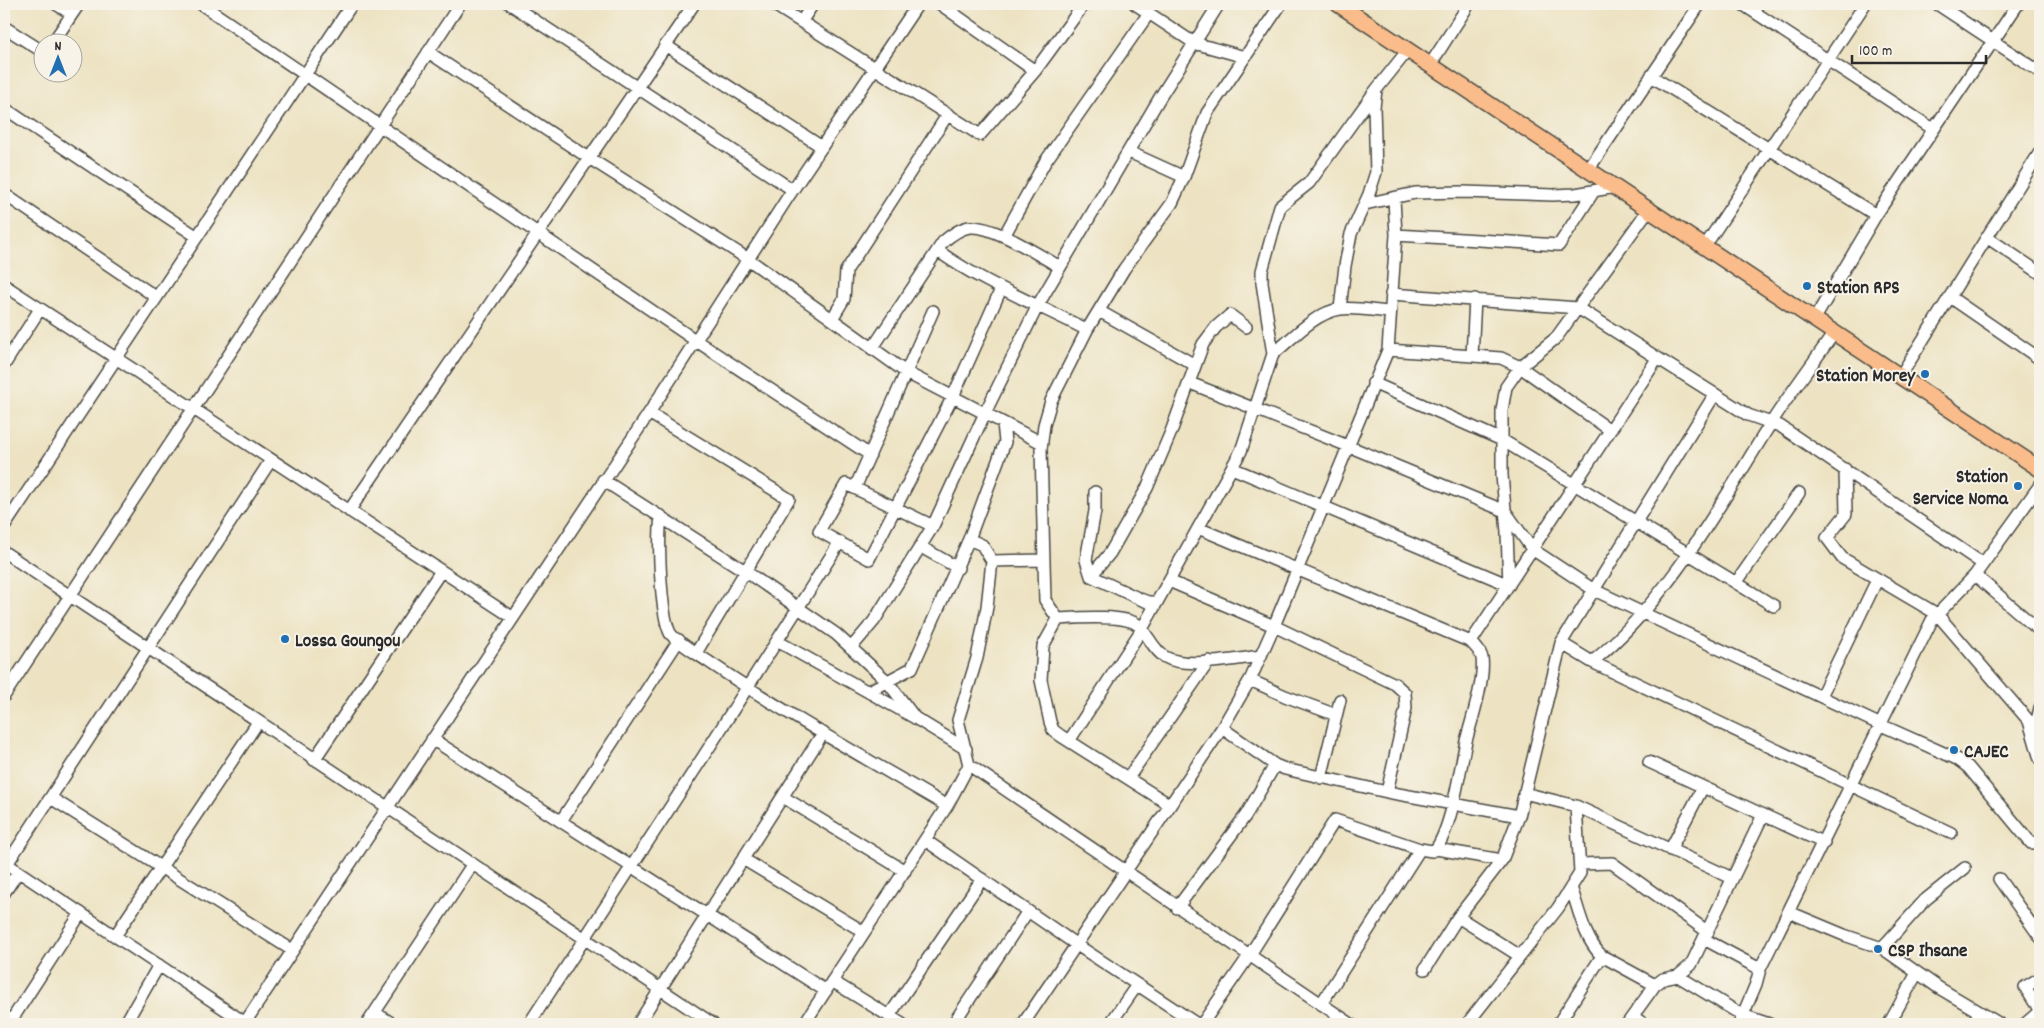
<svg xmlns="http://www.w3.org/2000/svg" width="2044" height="1028" viewBox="0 0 2044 1028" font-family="Dekko,sans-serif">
<rect width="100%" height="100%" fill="#f7f3e8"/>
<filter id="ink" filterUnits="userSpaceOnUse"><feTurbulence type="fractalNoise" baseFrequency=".02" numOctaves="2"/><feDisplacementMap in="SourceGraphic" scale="10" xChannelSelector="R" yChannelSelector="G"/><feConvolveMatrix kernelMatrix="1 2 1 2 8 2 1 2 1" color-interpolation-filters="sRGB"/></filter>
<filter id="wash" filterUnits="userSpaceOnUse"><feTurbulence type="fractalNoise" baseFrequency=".0096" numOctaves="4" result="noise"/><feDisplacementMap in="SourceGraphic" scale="20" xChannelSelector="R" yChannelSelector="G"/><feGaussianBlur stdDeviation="1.12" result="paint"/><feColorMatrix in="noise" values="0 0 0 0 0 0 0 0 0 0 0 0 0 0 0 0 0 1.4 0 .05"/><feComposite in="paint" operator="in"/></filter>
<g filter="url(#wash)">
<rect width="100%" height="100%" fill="#ede3c3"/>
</g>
<g filter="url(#ink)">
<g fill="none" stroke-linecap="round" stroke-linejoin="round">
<!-- minor casing -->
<g stroke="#484742" stroke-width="14">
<path id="minor" d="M56 4 72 14
M201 4 695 340 870 455
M510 4 793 190
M773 4 980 135 1035 71 1084 4
M940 4 1035 71
M1135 4 1194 43 1245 57
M1742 4 1933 129
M1937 4 2040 72
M801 22 813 4
M4 27 42 51
M53 42 79 4
M665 45 822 147
M428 52 589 158 748 259 907 373 1042 443
M1430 65 1469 4
M1651 76 1876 215
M4 108 196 236
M1129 152 1184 177
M1588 170 1700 4
M4 194 156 297
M1365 204 1415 193 1463 192 1553 195 1575 194 1616 187
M1396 235 1559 245 1594 191
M1004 236 1045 162 1149 13
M1988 238 2040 273
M1705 246 1865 4
M938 251C984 284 1037 304 1087 330
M4 285 512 617
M1391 294 1578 308 1748 415 1780 426 1983 564
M1950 297 2040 359
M1340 309 1345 266 1351 234 1369 194 1376 172 1374 107 1376 90 1408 50
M1099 311 1195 365
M832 319 844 299 846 271 948 114
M1814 320 1876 215 2018 4
M872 349 943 242C951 235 960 228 970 227 994 225 1038 255 1060 267
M1388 350 1501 358 1520 367 1610 430
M1273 354C1292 339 1314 313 1340 309 1355 307 1374 311 1390 312
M1472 356 1475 299
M4 365 40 309
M1901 375 2040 152
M1190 383 1348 446 1505 511 1532 549 1594 590 1881 725 1957 759 1968 767 2031 843 2040 842
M1373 383 1502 440 1774 606
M649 413 789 499 696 653
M1232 468 1509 585 1507 532 1502 475V410L1506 387 1520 367 1556 338 1649 209
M1845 469 1846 514 1827 538 1842 558 1937 614 2029 721 2040 759
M603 480 745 571 836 634 887 681 915 718
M855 488 933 311
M349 511 694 4
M661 516C658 540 660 612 670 633 674 640 702 657 709 662 786 714 867 759 947 806
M933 526C904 512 875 498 846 484L819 531 869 559 948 406 955 392 1001 289
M4 527 352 4
M1198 528 1471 642C1475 646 1481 652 1482 658 1485 679 1472 719 1466 741 1460 770 1452 826 1436 849L1432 851 1420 849 1335 820 1249 956 1202 1024
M921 547 958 568
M4 552 713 1024
M992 561 1043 560
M1975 575 2040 631
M1091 576 1110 553 1147 488 1171 432 1203 344 1216 327 1230 315 1246 327
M1091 576 1086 560 1095 511V492
M1091 576 1140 599 1148 602H1157
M1169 581 1274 626 1395 684 1405 693 1406 708 1387 792
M1736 583 1799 493
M1058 619C1076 618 1125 614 1138 625 1148 634 1153 650 1165 657 1185 669 1237 659 1261 656
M777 641 915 718 966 749
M1471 642 1657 359
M1561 643 1592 662 1951 833
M851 648 874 621 933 526 985 413 1038 305 1159 99 1219 4
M1592 662C1668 601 1719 506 1771 423 1791 392 1813 363 1834 333
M1250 680 1285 696 1336 715
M869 691 912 668 969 539 1005 442 1003 423
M4 696 460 4
M1821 696 1877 580
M1222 728 1275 765 1285 769 1387 792 1519 816
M2034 733 2040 708
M432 739 826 991
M1069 741 1142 629 1241 451 1273 354 1262 283V271L1280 206 1309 183 1376 90
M314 760 441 571
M1649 762 1824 843
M969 765 1351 1024
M1128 778 1209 661
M1321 778 1340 700
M1524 793 1576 806 1732 878
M783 797 905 871
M51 798 292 950
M1170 805 1061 736 1053 730 1050 722 1041 680 1043 646 1058 619 1045 600 1041 449 1044 425 1051 401 1087 330 1124 269 1172 203 1184 177 1207 113 1281 4
M561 821 679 640
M925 840 1077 945 1197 1024
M1436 849 1502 860
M1670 850 1703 787
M743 859 864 932
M4 862 247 1024
M7 864 271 460
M1580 864 1612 863 1708 932
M1999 879 2040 937
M1571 887C1579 910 1584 939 1602 956L1655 985
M4 893 18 872
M1177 908 1246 815 1275 765
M1789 912 1844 935 1882 948 1939 988 2000 1024
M1458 917 1520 956
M115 936 258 722
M1704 939 1760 969
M1882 948 1925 900 1965 868
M1425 969 1458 917 1502 860 1519 816 1561 643 1715 394
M1678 976 1742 1015 1769 1024
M2040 978 2025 987 2040 1011
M832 981 902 1024
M1321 1004 1420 849
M375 1013 393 1024
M889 1016 982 879
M1633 1017 1644 1024
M9 1024 81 913
M125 1024 159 965
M244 1024 649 413 788 197 918 4
M367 1024 472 865
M529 1024 703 757 840 542
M638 1024 823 733
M804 1024 947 806 969 765 958 720 977 658 987 607 992 561 982 545 969 539
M953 1024 1028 911
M1023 1024 1222 728 1251 678 1274 626 1388 350 1396 235 1394 199
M1110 1024 1137 985
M1467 1024 1558 908 1580 873 1576 806
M1558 1024 1602 956
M1627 1024 1655 985 1663 979 1678 976 1691 965 1763 815
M1739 1024 1756 984 1760 969 1932 620 1975 575 2040 485
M1889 1024 1917 973
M1973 1024 1979 1013
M2025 1024 2040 1011"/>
</g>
<!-- major casing -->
<g stroke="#484742" stroke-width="18">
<path id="major" d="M1338 4 2040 469"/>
</g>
<!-- minor -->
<use href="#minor" stroke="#fff" stroke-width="11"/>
<!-- major -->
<use href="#major" stroke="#f9bc8a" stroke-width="15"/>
</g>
</g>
<!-- markers -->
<g fill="#1f6fb2" stroke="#f7f3e8" stroke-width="2">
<circle cx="1807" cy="286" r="5"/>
<circle cx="1925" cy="374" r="5"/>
<circle cx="2018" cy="486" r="5"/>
<circle cx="285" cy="639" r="5"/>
<circle cx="1954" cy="750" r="5"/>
<circle cx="1878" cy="949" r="5"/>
</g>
<g text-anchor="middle" stroke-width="4" stroke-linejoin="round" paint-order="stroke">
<!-- poi labels -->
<g font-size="19" font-weight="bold" fill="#2b2b2b" stroke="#f7f3e8" text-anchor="start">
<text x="1817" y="293">Station RPS</text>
<text x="1915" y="381" text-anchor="end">Station Morey</text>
<text x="2008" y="482" text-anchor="end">Station<tspan x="2008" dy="22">Service Noma</tspan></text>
<text x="295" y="646">Lossa Goungou</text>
<text x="1964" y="757">CAJEC</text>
<text x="1888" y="956">CSP Ihsane</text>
</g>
</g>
<!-- margin -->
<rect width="2044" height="1028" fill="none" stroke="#f7f3e8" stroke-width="20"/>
<!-- north arrow -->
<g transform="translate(58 58)"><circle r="24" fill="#f7f3e8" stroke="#a5a39c"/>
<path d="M0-4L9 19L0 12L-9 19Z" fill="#1f6fb2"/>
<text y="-8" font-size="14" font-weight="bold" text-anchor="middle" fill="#2b2b2b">N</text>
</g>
<!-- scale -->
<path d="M1852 55v8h134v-8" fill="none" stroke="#2b2b2b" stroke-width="2.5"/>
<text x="1859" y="55" font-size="15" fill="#2b2b2b" stroke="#f7f3e8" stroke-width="4" paint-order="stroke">100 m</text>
</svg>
